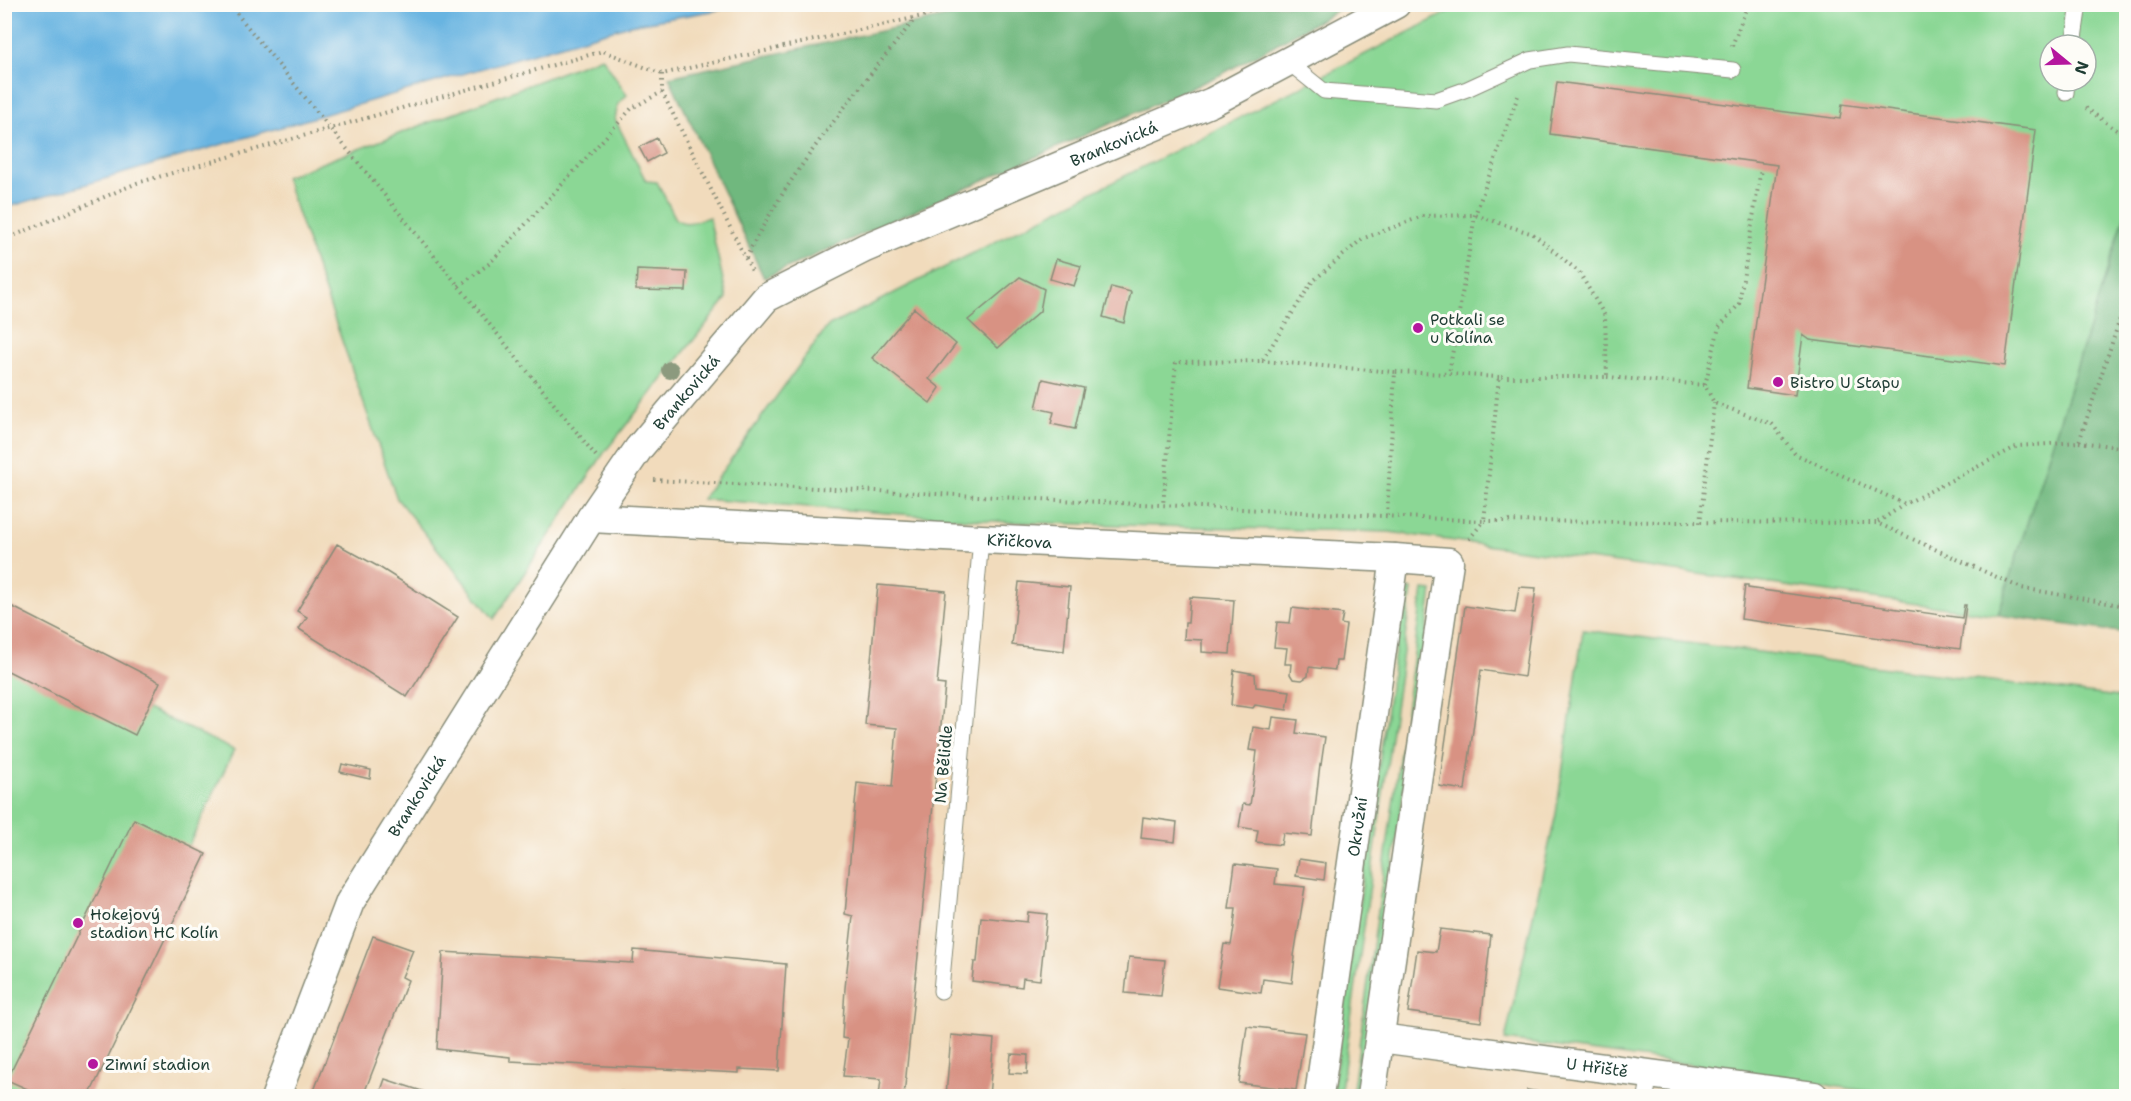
<svg xmlns="http://www.w3.org/2000/svg" width="2131" height="1101" viewBox="0 0 2131 1101" font-family="'Shantell Sans',sans-serif">
<rect width="100%" height="100%" fill="#fdfcf7"/>
<filter id="ink" filterUnits="userSpaceOnUse"><feTurbulence type="fractalNoise" baseFrequency=".0167" numOctaves="2"/><feDisplacementMap in="SourceGraphic" scale="12" xChannelSelector="R" yChannelSelector="G"/><feConvolveMatrix kernelMatrix="1 2 1 2 8 2 1 2 1" color-interpolation-filters="sRGB"/></filter>
<filter id="wash" filterUnits="userSpaceOnUse"><feTurbulence type="fractalNoise" baseFrequency=".008" numOctaves="4" result="noise"/><feDisplacementMap in="SourceGraphic" scale="24" xChannelSelector="R" yChannelSelector="G"/><feGaussianBlur stdDeviation="1.35" result="paint"/><feColorMatrix in="noise" values="0 0 0 0 0 0 0 0 0 0 0 0 0 0 0 0 0 1.4 0 .05"/><feComposite in="paint" operator="in"/></filter>
<g filter="url(#wash)">
<rect width="100%" height="100%" fill="#f1dbbc"/>
<!-- green -->
<path fill="#8bd795" stroke="#558a64" stroke-width="1.5" fill-rule="evenodd" d="M1462 5H2126V212L1998 615 1389 532 1008 522 702 499 827 327ZM2050 45H2086V81H2050Z
M602 57 627 95 618 104 615 119 646 181 657 182 676 219C686 227 699 220 709 217L727 298 604 453 494 619 397 499 285 177Z
M1404 588 1412 589 1340 1096H1332Z
M1423 590 1432 591 1360 1096H1352Z
M1583 630 2126 698V1096H1899L1717 1068 1505 1040 1556 814Z
M4 641 234 750 70 1096H5Z"/>
<!-- forest -->
<path fill="#70b87e" stroke="#487a59" stroke-width="1.5" d="M1000 5H1347L1222 74 764 278 669 77Z
M2126 212V633L1998 615Z"/>
<!-- water -->
<path fill="#67b4e1" stroke="#43788a" stroke-width="1.5" d="M5 4H747V5L630 25 5 208Z"/>
<g id="blocks">
<!-- building -->
<path fill="#d89283" d="M1557 82 1840 119 1842 104 2036 130 2005 366 1810 340 1803 335 1795 395 1747 388 1777 165 1550 134Z
M657 138 664 153 647 162 639 147Z
M1056 259 1081 266 1074 286 1050 279Z
M637 270 687 272 686 291 636 290Z
M1020 277 1044 289 1040 311 998 348 968 320Z
M1111 287 1131 292 1124 323 1103 317Z
M914 308 956 344 929 379 940 388 930 403 872 358Z
M1043 379 1084 388 1075 429 1051 424 1054 412 1036 408Z
M337 544 379 567 458 617 407 697 299 629 307 617 297 611Z
M1019 582 1070 587 1064 651 1012 645Z
M878 585 946 591 937 684 945 685 904 1096H879L881 1079 843 1076 848 1039 842 1038 845 988 853 916 845 914 857 783 892 787 897 728 865 725Z
M1745 585H1748V588L1962 618 1964 605H1966L1960 649 1741 619Z
M1519 587 1536 588 1524 677 1481 670 1465 790 1439 786 1465 606 1515 613Z
M1190 597 1234 600 1230 654 1202 652V640L1184 639 1185 623H1188Z
M11 606 160 682 135 735 4 669V620Z
M1292 608 1343 614 1341 624 1346 625 1341 661H1336L1335 670 1309 667 1308 676 1302 680 1293 679 1290 674 1291 664H1285L1287 648 1274 647 1277 622 1290 623Z
M1234 670 1255 674 1256 687 1290 691 1287 710 1255 705 1253 708 1231 705Z
M1273 717 1298 720 1296 733 1325 737 1321 765 1320 764 1312 836 1283 833 1281 845 1256 842 1258 830 1239 827 1243 804 1250 805 1254 778 1257 751 1249 750 1253 727 1271 730Z
M342 764 371 770 370 779 340 772Z
M1143 817 1177 822 1175 842 1141 838Z
M134 819 206 854 89 1096H43L7 1080Z
M1299 859 1326 863 1324 880 1296 876Z
M1235 864 1277 869 1275 884 1305 887 1294 956 1295 957 1292 983 1263 979 1261 993 1217 987 1224 944 1231 945 1234 927 1236 908H1229Z
M1028 912 1047 914 1040 980 1023 978 1022 987 972 981 974 962H977L981 917 1027 922Z
M1440 929 1491 935 1481 1022 1408 1012 1417 950 1436 952Z
M373 936 413 950 402 977 408 980 363 1096H312Z
M634 950 786 964 779 1071 739 1069V1073L510 1061V1057L437 1049 443 952 633 963Z
M1129 957 1165 960 1161 996 1125 993Z
M1247 1026 1305 1033 1296 1090 1239 1083Z
M951 1035 994 1039 989 1096H946Z
M1011 1054 1028 1055 1027 1074 1009 1073Z
M385 1079 437 1096H379Z
M1413 1090 1450 1095V1096H1412Z
M1527 1090 1560 1095 1559 1096H1527Z
M616 1091 661 1095V1096H616Z"/>
</g>
</g>
<g filter="url(#ink)">
<use href="#blocks" fill-opacity="0" stroke="#888c78" stroke-width="1.5"/>
<g fill="none" stroke-linecap="round" stroke-linejoin="round">
<!-- lane casing -->
<g stroke="#888c78" stroke-width="17">
<path id="lane" d="M2073 45 2079 4
M1288 62 1324 91 1436 100 1467 89 1530 60 1568 54 1733 70
M2066 93 2067 81
M941 991 981 539
M1646 1096 1650 1074"/>
</g>
<!-- street casing -->
<g stroke="#888c78" stroke-width="31">
<g id="street">
<path id="s1" d="M591 518 981 539 1395 558 1449 562 1371 1096"/>
<path id="s2" d="M1380 1038 1814 1096"/>
<path id="s3" d="M276 1096 350 902 591 518 639 448 766 298 865 248 1212 102 1396 4"/>
<path id="s4" d="M1319 1096 1395 558"/>
</g>
</g>
<!-- path -->
<path stroke="#888c78" stroke-width="4" stroke-dasharray="1.5 4.5" stroke-linecap="butt" d="M1732 46 1748 4
M662 74V92L752 271
M2086 108 2126 137
M4 240 137 183 603 51 662 74 976 4
M746 258C788 173 855 94 914 20
M444 268 596 456
M459 286 490 263 632 108 662 92
M1262 361 1395 372
M1499 377 1449 374 1475 215 1519 93
M1607 377 1705 385 1714 403 1772 424 1795 454 1905 504
M1705 385 1719 327 1739 304 1761 169
M2079 442 2126 448
M654 480 1484 521 1499 377H1607L1605 316 1579 272 1533 234 1475 215 1423 216 1362 239 1312 282 1262 361 1176 362 1163 505
M1387 515 1395 372 1449 374
M1878 522 1905 504 2018 446 2079 442 2126 301
M1700 523 1714 403
M1469 539 1484 521 1877 523 2021 588 2126 606"/>
<!-- lane -->
<use href="#lane" stroke="#fff" stroke-width="15"/>
<!-- street -->
<use href="#street" stroke="#fff" stroke-width="28"/>
<!-- path-bridge -->
<path stroke="#888c78" stroke-width="4" stroke-dasharray="1.5 4.5" stroke-linecap="butt" d="M229 4 444 268"/>
</g>
<!-- trees -->
<circle fill="#8c9a7e" cx="670" cy="370" r="9"/>
</g>
<!-- markers -->
<g fill="#b5179e" stroke="#fdfcf7" stroke-width="2">
<circle cx="1418" cy="328" r="6"/>
<circle cx="1778" cy="382" r="6"/>
<circle cx="78" cy="923" r="6"/>
<circle cx="93" cy="1064" r="6"/>
</g>
<g text-anchor="middle" stroke-width="6" stroke-linejoin="round" paint-order="stroke">
<!-- street labels -->
<g font-size="16" fill="#1f3d34" stroke="#fdfcf7">
<text dy="6" stroke="none"><textPath href="#s3" startOffset="1323">Brankovická</textPath></text>
<text dy="6" stroke="none"><textPath href="#s3" startOffset="819">Brankovická</textPath></text>
<text dy="6" stroke="none"><textPath href="#s1" startOffset="429">Křičkova</textPath></text>
<text transform="translate(943 764) rotate(-85)" y="6">Na Bělidle</text>
<text dy="6" stroke="none"><textPath href="#s3" startOffset="333">Brankovická</textPath></text>
<text dy="6" stroke="none"><textPath href="#s4" startOffset="272">Okružní</textPath></text>
<text dy="6" stroke="none"><textPath href="#s2" startOffset="219">U Hřiště</textPath></text>
</g>
<!-- poi labels -->
<g font-size="16" fill="#1f3d34" stroke="#fdfcf7" text-anchor="start">
<text x="1430" y="325">Potkali se<tspan x="1430" dy="18">u Kolína</tspan></text>
<text x="1790" y="388">Bistro U Stapu</text>
<text x="90" y="920">Hokejový<tspan x="90" dy="18">stadion HC Kolín</tspan></text>
<text x="105" y="1070">Zimní stadion</text>
</g>
</g>
<!-- margin -->
<rect width="2131" height="1101" fill="none" stroke="#fdfcf7" stroke-width="24"/>
<!-- north arrow -->
<g transform="translate(2068 63) rotate(109)"><circle r="28" fill="#fdfcf7" stroke="#a4b0a9" stroke-width="1.5"/>
<path d="M0-4.5L10 22L0 15L-10 22Z" fill="#b5179e"/>
<text y="-9" font-size="16" font-weight="bold" text-anchor="middle" fill="#1f3d34">N</text>
</g>
</svg>
